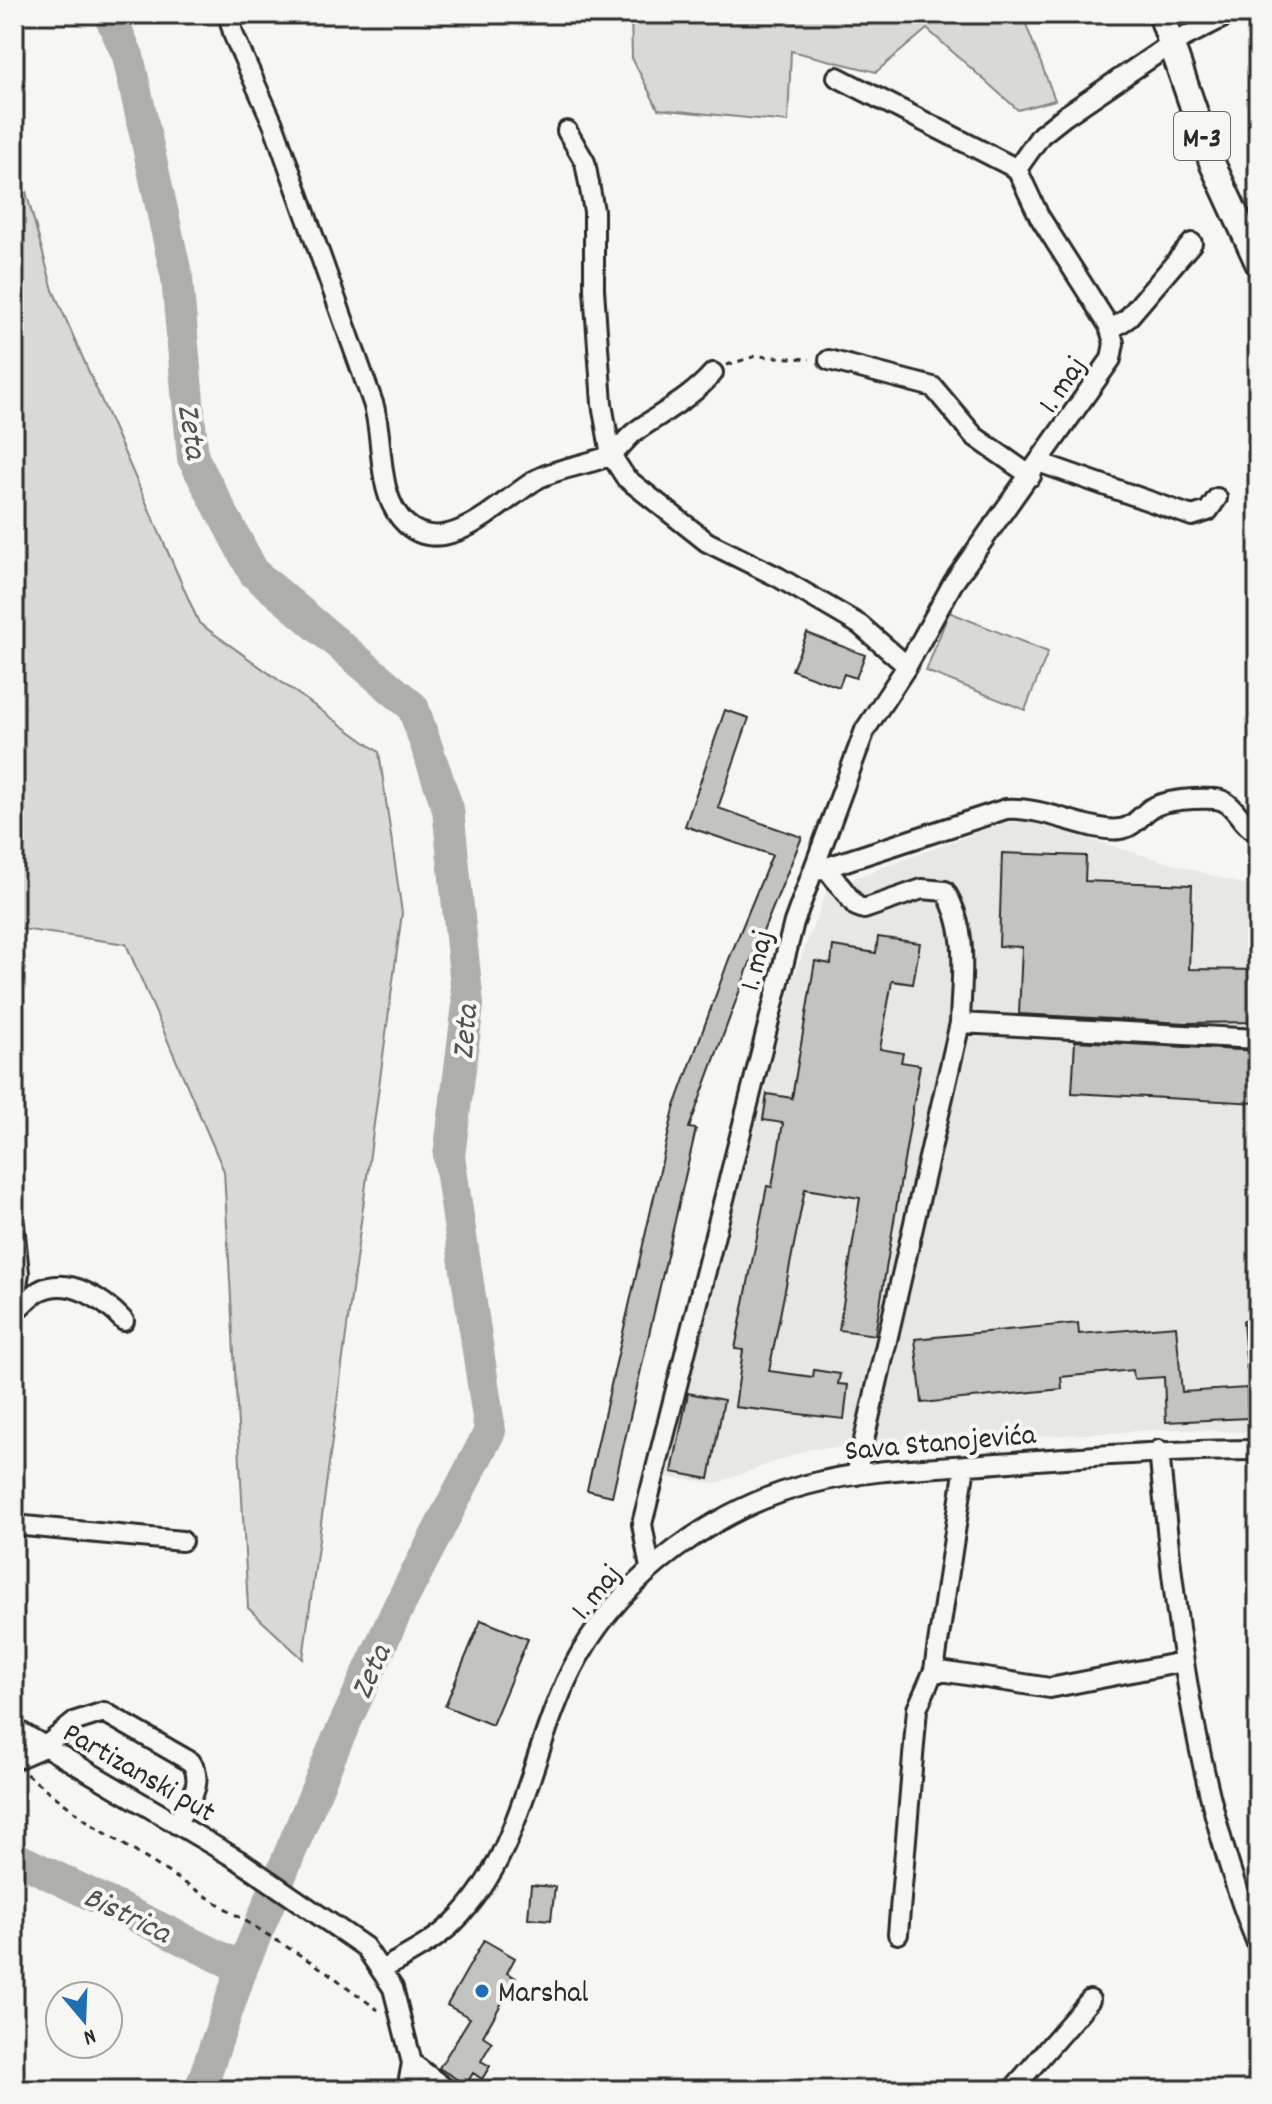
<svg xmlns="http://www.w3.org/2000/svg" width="1272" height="2104" viewBox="0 0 1272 2104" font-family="Dekko,sans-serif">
<rect width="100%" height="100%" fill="#f6f6f2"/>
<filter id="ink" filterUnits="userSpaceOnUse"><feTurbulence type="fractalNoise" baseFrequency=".0125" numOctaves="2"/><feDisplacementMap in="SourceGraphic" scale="16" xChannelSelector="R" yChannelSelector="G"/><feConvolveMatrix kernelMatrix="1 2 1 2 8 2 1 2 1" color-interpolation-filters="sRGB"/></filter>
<g filter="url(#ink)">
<!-- built -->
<path fill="#e7e7e3" d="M1030 822 1258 889V1433L1174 1429 810 1449 717 1483 665 1477 794 976 828 888 1002 823Z"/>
<!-- green -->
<path fill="#d9d9d5" stroke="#828280" stroke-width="2" d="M631 14H1022L1055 100 1018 110 927 29 876 72 791 51 788 122 658 109 632 58Z
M14 148 53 290 199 623 379 752 402 913 303 1659 248 1608 224 1171 126 944 14 928Z
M949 612 1048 652 1025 710 926 671Z"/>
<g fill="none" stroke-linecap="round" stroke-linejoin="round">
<!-- river -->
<path stroke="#aeaeab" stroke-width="32" d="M109 14 128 56 177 278 193 458 254 573 413 707 448 809 468 1005 449 1156 490 1431 397 1610 335 1745 242 1968 200 2090
M14 1857 242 1968"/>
</g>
<!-- building -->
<path fill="#c3c3c0" stroke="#2b2b2b" stroke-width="2" d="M807 633 865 655 856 678 844 674 839 687 792 670Z
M725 710 749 718 718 808 802 837 748 968 689 1128 696 1129 612 1496 587 1490 674 1109 729 959 772 855 685 826Z
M1002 853 1086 856 1085 881 1192 885 1189 969 1258 970V1022L1186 1023 1019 1014 1022 947 999 946Z
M878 937 920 943 913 984 892 981 880 1049 903 1053 901 1062 920 1065 875 1335 839 1330 860 1198 805 1189 769 1371 813 1377 814 1370 840 1374 838 1384 848 1385 844 1419 735 1407 743 1350 735 1349 767 1186 772 1187 783 1123 763 1120 767 1094 792 1098 815 961 831 964 833 946 876 953Z
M1075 1041 1258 1051V1103L1072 1093Z
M1258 1319V1369L1247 1370 1243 1321Z
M1078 1323 1079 1334 1176 1326 1182 1392 1247 1388 1248 1418 1166 1422 1164 1377 1134 1379 1133 1370 1061 1377 1062 1389 922 1403 915 1339Z
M688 1393 724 1400 709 1479 672 1472Z
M481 1620 528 1639 492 1725 445 1706Z
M531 1885 555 1887 551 1920 528 1918Z
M484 1940 515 1958 507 1973 516 1978 483 2036 492 2042 481 2061 490 2066 482 2079 473 2073 466 2085 439 2068 470 2018 447 2005Z"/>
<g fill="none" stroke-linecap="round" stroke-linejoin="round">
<!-- minor casing -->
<g stroke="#2b2b2b" stroke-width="24">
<path id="minor" d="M228 14 234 36 274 126 373 403C385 440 375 496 406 524 448 562 506 496 539 478 562 467 586 465 609 456 619 451 626 438 636 431 663 412 691 398 713 373
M837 77 1017 169
M567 131 585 162 594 211V289L602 404 611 455 626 478 707 542 778 577 860 625 907 666
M1110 330 1127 319 1192 243
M829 360 933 387 974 436 1031 476
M1041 463 1192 516 1208 511 1217 498
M826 868 856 906 864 909 922 889 945 891C970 931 961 978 960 1023
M815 871 1006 809C1044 806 1091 833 1120 829 1133 828 1140 816 1150 809 1165 799 1198 798 1216 799 1236 801 1240 826 1258 832
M14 1225 19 1273 14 1304
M14 1312C22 1305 30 1296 39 1291 69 1275 104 1300 124 1321
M1159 1450C1175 1616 1194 1790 1258 1946
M856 1475 960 1023 1258 1039
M14 1525 182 1541
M650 1568 642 1524 794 922 865 730 907 666 953 583 1111 359 1114 343 1109 326 1039 216 1017 169 1041 135 1065 116 1171 44 1230 14
M934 1670 1050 1688 1183 1662
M14 1728 240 1861 365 1947 393 1988 412 2063 407 2090
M14 1760 44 1747 76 1721 104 1712 191 1762C206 1784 187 1804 176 1824
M898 1934 917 1709 934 1670 965 1466
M383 1969C407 1955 434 1942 454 1922 526 1850 530 1742 579 1656 626 1574 715 1509 806 1485 868 1468 935 1468 998 1463 1085 1456 1171 1450 1258 1450
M412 2063 447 2090
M1012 2090 1090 2000"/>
</g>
<!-- major casing -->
<g stroke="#2b2b2b" stroke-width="30">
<path id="major" d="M1161 14 1213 165 1258 263"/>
</g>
<!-- path -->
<path stroke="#2b2b2b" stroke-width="3" stroke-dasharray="6 6" stroke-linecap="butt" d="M727 365 756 356 810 359
M26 1774 91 1824 327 1972 378 2010"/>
<!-- minor -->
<use href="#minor" stroke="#f6f6f2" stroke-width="18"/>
<!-- major -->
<use href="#major" stroke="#f6f6f2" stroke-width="24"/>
</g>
</g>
<!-- markers -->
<circle fill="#1f6fb2" stroke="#f6f6f2" stroke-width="3" cx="482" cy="1991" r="8"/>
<g text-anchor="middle" stroke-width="8" stroke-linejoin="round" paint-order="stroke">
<!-- shield labels -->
<rect fill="#f6f6f2" stroke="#686867" stroke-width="2" x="1174" y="112" width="56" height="48" rx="6"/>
<g font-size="28" font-weight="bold" fill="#2b2b2b">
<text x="1202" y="146">M-3</text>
</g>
<!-- street labels -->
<g font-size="30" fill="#2b2b2b" stroke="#f6f6f2">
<text transform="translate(1061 384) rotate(-56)" y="10">1. maj</text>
<text transform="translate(755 960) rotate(-76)" y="10">1. maj</text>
<text transform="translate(940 1441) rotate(-5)" y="10">Sava Stanojevića</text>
<text transform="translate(595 1591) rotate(-51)" y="10">1. maj</text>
<text transform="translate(140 1771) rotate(30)" y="10">Partizanski put</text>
</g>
<!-- poi labels -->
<g font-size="30" fill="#2b2b2b" stroke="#f6f6f2" text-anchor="start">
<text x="498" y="2001">Marshal</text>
</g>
<!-- water labels -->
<g font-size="32" font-style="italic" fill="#525251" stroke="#f6f6f2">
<text transform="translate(194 431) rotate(81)" y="11">Zeta</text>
<text transform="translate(463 1032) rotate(-85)" y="11">Zeta</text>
<text transform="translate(369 1671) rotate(-66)" y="11">Zeta</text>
<text transform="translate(128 1913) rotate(26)" y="11">Bistrica</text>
</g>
</g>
<!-- margin -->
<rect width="1272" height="2104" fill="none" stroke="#f6f6f2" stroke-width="48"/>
<rect x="24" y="24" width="1224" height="2056" fill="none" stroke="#2b2b2b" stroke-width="3" filter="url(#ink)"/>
<!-- north arrow -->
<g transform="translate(84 2020) rotate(161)"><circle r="38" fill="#f6f6f2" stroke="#a5a5a2" stroke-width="2"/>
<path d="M0-6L14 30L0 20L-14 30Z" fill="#1f6fb2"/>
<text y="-12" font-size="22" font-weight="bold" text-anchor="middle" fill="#2b2b2b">N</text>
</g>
</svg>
